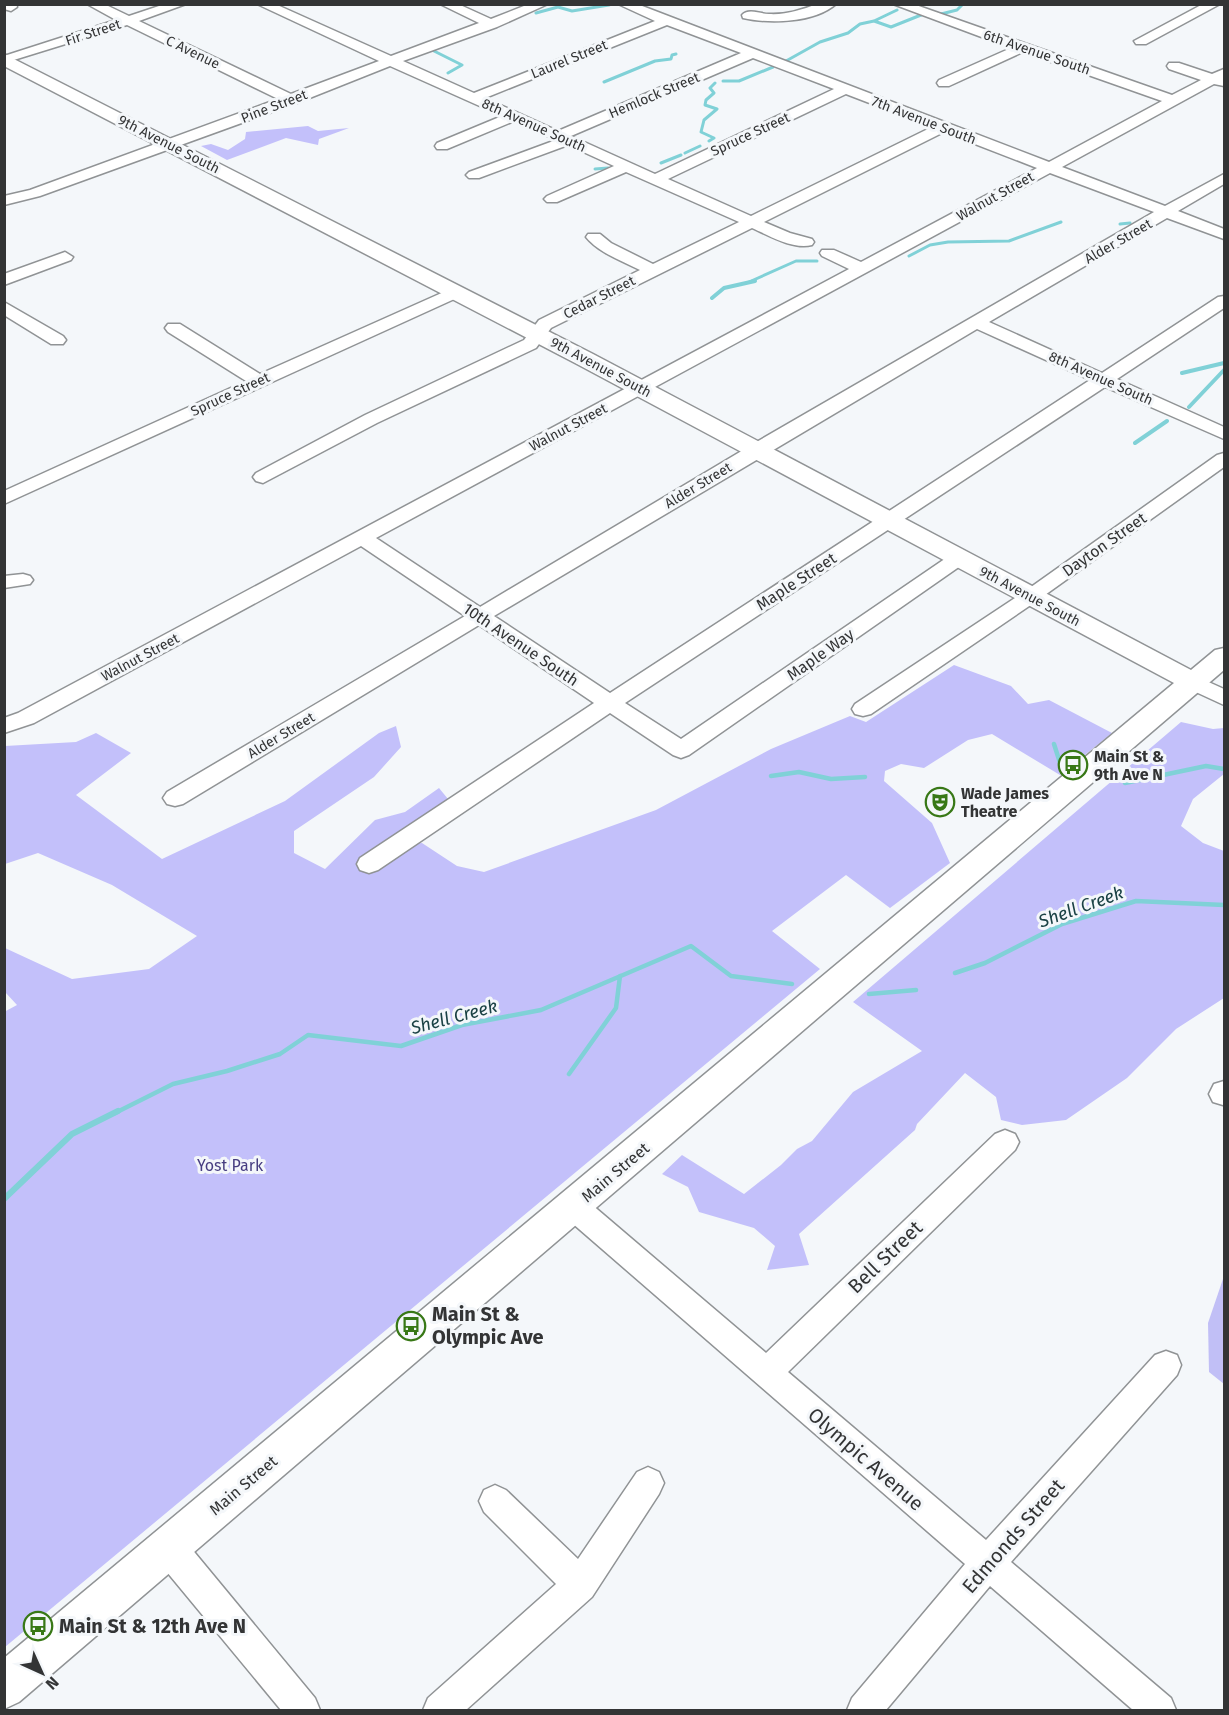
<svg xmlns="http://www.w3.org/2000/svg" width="1229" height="1715" viewBox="0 0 1229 1715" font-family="'Fira Sans',sans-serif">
<rect width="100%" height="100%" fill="#f4f7fa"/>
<!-- green -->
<path fill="#c1bff6" d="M1224 1276V1384L1209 1372 1208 1323Z"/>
<!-- forest -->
<path fill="#c3c0fa" d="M308 126 318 131 349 128 319 139 318 145 286 138 227 160 201 146 211 144 228 150 245 139 246 132Z
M954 665 1011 686 1028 704 1049 700 1112 733 1060 775 992 734 968 740 924 768 901 764 885 771 884 781 932 823 950 863 890 908 846 875 772 931 820 969 5 1647 4 1012 17 1005 5 992V948L72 979 149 969 197 936 112 885 38 853 5 864V746L76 742 96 733 131 753 76 795 162 859 285 801 379 733 396 726 401 747 374 777 294 831V853L325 869 375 820 405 812 439 788 448 799 385 844 361 867 380 870 409 844 422 843 457 866 484 872 656 810 771 749 850 716 866 722Z
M1181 722 1213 729 1224 728V774L1193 799 1181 826 1203 843 1224 851V998L1176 1029 1127 1078 1066 1120 1022 1125 1001 1120 996 1097 965 1073 917 1124 915 1130 799 1234 809 1265 767 1270 775 1246 754 1228 699 1212 688 1187 662 1174 682 1155 744 1194 781 1165 797 1149 812 1141 853 1092 922 1051 853 1002Z"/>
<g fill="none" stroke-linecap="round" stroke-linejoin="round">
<!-- stream-far3 -->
<path stroke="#80d1d7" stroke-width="3" d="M536 13 558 7 572 11 609 5
M941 14 957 10 963 4
M874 21 891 27 921 15
M434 51 462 65 448 73
M786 61 820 42 848 33 860 24 874 21 897 10
M723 81H739L773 67
M604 82 655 61 671 59 672 55 676 54
M709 141 714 138 701 132 704 120 717 109 705 105 706 100 714 93 710 88 715 83
M685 153 700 146
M661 163 681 155
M595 169 608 168
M1120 224 1130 223
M909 256 930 245 948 242 1009 241 1061 222
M749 282 796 261H817"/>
<!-- stream-far2 -->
<path stroke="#80d1d7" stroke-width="4" d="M712 298 724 288 755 281
M1182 373 1224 363
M1189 407 1224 370
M1135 443 1167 421"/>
<!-- stream-far1 -->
<path stroke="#80d1d7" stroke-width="4.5" d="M1054 744 1061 766
M771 776 799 772 831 779 865 777
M1125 783 1206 766 1224 769
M955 973 985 963 1062 924 1136 901 1224 905
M869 994 916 990
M569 1074 616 1008 620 976
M115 1113 173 1084 227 1071 280 1054 308 1035 401 1046 462 1025 541 1010 691 946 731 976 792 984"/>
<!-- stream -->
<path stroke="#80d1d7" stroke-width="6" d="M4 1199 72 1134 118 1111"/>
<!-- minor casing -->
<g stroke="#909395" stroke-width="3">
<path id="minor" d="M4 4H16L17 7 11 11 4 9Z
M87 4H104L129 16 165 4H186L139 21 291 94 379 61 257 4H275L391 56 479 23 440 4H458L491 19 529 4H548L497 27 403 61 474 93 655 21 618 4H637L1049 162 1162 101 1023 52 949 86H939L937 83 939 80 1011 48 893 4H913L1172 95 1201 80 1169 69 1167 66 1169 63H1179L1212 74 1224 69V86L1214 84 1062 167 1165 206 1224 174V184L1178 211 1224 229V239L1167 218 989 322 1102 373 1218 297 1224 296V308L1117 379 1224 427V439L1105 387 625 703 681 739 952 554H966L969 558 966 562 689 755 681 758 673 755 610 713 378 870 369 873 360 870 357 864 360 858 594 703 479 625 183 804 175 806 167 804 163 798 167 792 465 616 361 546 34 723 4 733V718L18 713 849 269 822 256 820 253 822 250H834L861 262 1037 168 944 132 764 222 790 233 812 239 814 242 812 245C793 250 768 235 752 228L551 328 536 348 377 423 263 483 256 481 253 477 256 473 365 415 524 340 539 320 640 270C622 261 599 253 586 237L588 234H600L611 243 653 264 739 222 626 172 557 202H547L544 199 547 196 614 166 568 145 479 178H469L466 175 469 172 556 140 514 121 447 149H437L435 146 437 143 502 116 390 66 297 103 40 196 4 205V196L30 190 278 99 127 25 4 63V56L116 20ZM667 25 741 53 558 131 485 98ZM753 58 834 89 655 174 571 136ZM846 94 932 127 751 216 668 179ZM1050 173 1154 212 760 440 480 607 376 538ZM977 329 1090 380 610 693 494 616Z
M817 4H836C814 23 770 24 743 18L742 15C749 8 760 14 769 14 786 15 801 10 817 4Z
M1203 4H1220L1146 44H1136L1134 41Z
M65 252 73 257 71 260 4 285V274Z
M455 287 461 288 463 292 461 296 4 504V491L246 381 168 332 165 328 168 324H180L260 374Z
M4 302 63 336 66 340 63 344H51L4 315Z
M1224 453V467L1038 600 871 714 863 716 855 714 852 709 855 704 1024 592 1217 455Z
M23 574 30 576 33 580 30 584 4 588V576Z
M1193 675 1224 689V705L1185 687 1182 682 1185 677Z
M1224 1081V1105H1223L1213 1102 1209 1094 1214 1084Z
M1005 1130 1015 1134 1019 1142 1015 1150 788 1372 986 1540 1155 1355 1166 1351 1177 1355 1181 1365 1177 1375 1011 1562 1171 1698 1176 1710H1133L990 1586 886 1710H847L852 1698 965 1564 564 1216 560 1207 564 1198 574 1195 584 1198 766 1353 995 1134Z
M648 1467 659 1472 664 1483 659 1494 592 1597 466 1710H423L428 1698 556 1584 484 1512 479 1501 484 1490 495 1485 506 1490 578 1559 637 1472Z
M169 1532 181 1536 315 1698 320 1710H281L157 1560 152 1548 157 1536Z"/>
</g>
<!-- major casing -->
<g stroke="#909395" stroke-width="3">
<path id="major" d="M4 54 593 354 1191 670 1215 650 1224 648V670L19 1702 4 1709V1658L1174 683 577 364 4 66Z"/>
</g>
<!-- minor -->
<use href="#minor" fill="#fff" fill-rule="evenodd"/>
<!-- major -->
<use href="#major" fill="#fff" fill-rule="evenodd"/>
</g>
<!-- icons -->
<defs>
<g id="bus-ring" transform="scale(1.5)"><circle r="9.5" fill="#f4f7fa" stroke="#387816" stroke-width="1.5"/><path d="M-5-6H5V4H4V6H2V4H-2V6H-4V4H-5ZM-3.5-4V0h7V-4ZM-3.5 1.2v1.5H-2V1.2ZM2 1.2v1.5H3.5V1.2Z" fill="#387816"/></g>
<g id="theatre-ring" transform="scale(1.5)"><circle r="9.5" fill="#f4f7fa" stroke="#387816" stroke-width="1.5"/><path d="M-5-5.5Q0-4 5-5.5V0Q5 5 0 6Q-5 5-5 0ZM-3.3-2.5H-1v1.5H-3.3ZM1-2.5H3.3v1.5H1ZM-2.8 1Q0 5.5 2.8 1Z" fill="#387816"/></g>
</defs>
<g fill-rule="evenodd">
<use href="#bus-ring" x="1073" y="765"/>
<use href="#theatre-ring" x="940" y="802"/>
<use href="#bus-ring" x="411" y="1326"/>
<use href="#bus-ring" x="38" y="1626"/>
</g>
<g text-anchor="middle" stroke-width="6" stroke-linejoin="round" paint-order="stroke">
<!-- far-street labels -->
<g font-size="14" fill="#333435" stroke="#f4f7fa">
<text transform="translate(93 32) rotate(-18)" y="5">Fir Street</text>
<text transform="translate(193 52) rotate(26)" y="5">C Avenue</text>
<text transform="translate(1037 52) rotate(19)" y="5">6th Avenue South</text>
<text transform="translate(569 59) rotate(-22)" y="5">Laurel Street</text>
<text transform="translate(654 95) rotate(-23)" y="5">Hemlock Street</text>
<text transform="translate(274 106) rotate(-21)" y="5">Pine Street</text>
<text transform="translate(924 120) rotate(21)" y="5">7th Avenue South</text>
<text transform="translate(534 125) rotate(24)" y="5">8th Avenue South</text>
<text transform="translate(750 134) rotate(-25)" y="5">Spruce Street</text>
<text transform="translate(169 144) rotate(27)" y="5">9th Avenue South</text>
<text transform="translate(995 196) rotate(-29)" y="5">Walnut Street</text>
<text transform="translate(1118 241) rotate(-30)" y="5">Alder Street</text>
<text transform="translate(599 297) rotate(-27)" y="5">Cedar Street</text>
<text transform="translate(601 367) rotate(28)" y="5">9th Avenue South</text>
<text transform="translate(1101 378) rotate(24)" y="5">8th Avenue South</text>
<text transform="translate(230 394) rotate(-25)" y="5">Spruce Street</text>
<text transform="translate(568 427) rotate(-28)" y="5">Walnut Street</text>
<text transform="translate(698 485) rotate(-31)" y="5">Alder Street</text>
<text transform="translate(1030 596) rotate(28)" y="5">9th Avenue South</text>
<text transform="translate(140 657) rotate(-28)" y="5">Walnut Street</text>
<text transform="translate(281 735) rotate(-31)" y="5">Alder Street</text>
</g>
<!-- street labels -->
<g font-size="16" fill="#333435" stroke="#f4f7fa">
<text transform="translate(1104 544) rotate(-35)" y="6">Dayton Street</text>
<text transform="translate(796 581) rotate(-33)" y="6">Maple Street</text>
<text transform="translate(521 644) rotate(34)" y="6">10th Avenue South</text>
<text transform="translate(820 654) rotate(-35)" y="6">Maple Way</text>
<text transform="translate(615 1172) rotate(-40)" y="6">Main Street</text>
<text transform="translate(243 1485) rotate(-40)" y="6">Main Street</text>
</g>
<!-- poi labels -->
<g font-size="16" font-weight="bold" fill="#333435" stroke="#f4f7fa" text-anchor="start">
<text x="1094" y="762">Main St &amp;<tspan x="1094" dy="18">9th Ave N</tspan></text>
<text x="961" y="799">Wade James<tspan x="961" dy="18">Theatre</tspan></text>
</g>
<!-- park labels -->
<g font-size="16" fill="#463d80" stroke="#f4f7fa">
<text x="230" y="1171">Yost Park</text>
</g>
<!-- water labels -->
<g font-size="18" font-style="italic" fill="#1b4245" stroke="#f4f7fa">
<text transform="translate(1081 907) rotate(-20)" y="6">Shell Creek</text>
<text transform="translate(454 1017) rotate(-15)" y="6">Shell Creek</text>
</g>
<!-- near-street labels -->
<g font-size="20" fill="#333435" stroke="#f4f7fa">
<text transform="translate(885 1257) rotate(-44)" y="7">Bell Street</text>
<text transform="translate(866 1459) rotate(41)" y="7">Olympic Avenue</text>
<text transform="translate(1013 1536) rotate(-49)" y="7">Edmonds Street</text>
</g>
<!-- near-poi labels -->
<g font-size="20" font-weight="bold" fill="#333435" stroke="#f4f7fa" text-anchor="start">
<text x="432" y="1321">Main St &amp;<tspan x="432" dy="23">Olympic Ave</tspan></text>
<text x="59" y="1633">Main St &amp; 12th Ave N</text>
</g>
</g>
<!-- border -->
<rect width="1229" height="1715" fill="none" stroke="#333435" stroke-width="12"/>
<!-- north arrow -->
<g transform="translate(42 1673) rotate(135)" stroke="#f4f7fa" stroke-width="4.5" paint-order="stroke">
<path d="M0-4.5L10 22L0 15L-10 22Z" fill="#333435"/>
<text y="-9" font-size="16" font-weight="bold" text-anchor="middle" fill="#333435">N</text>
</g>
</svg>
